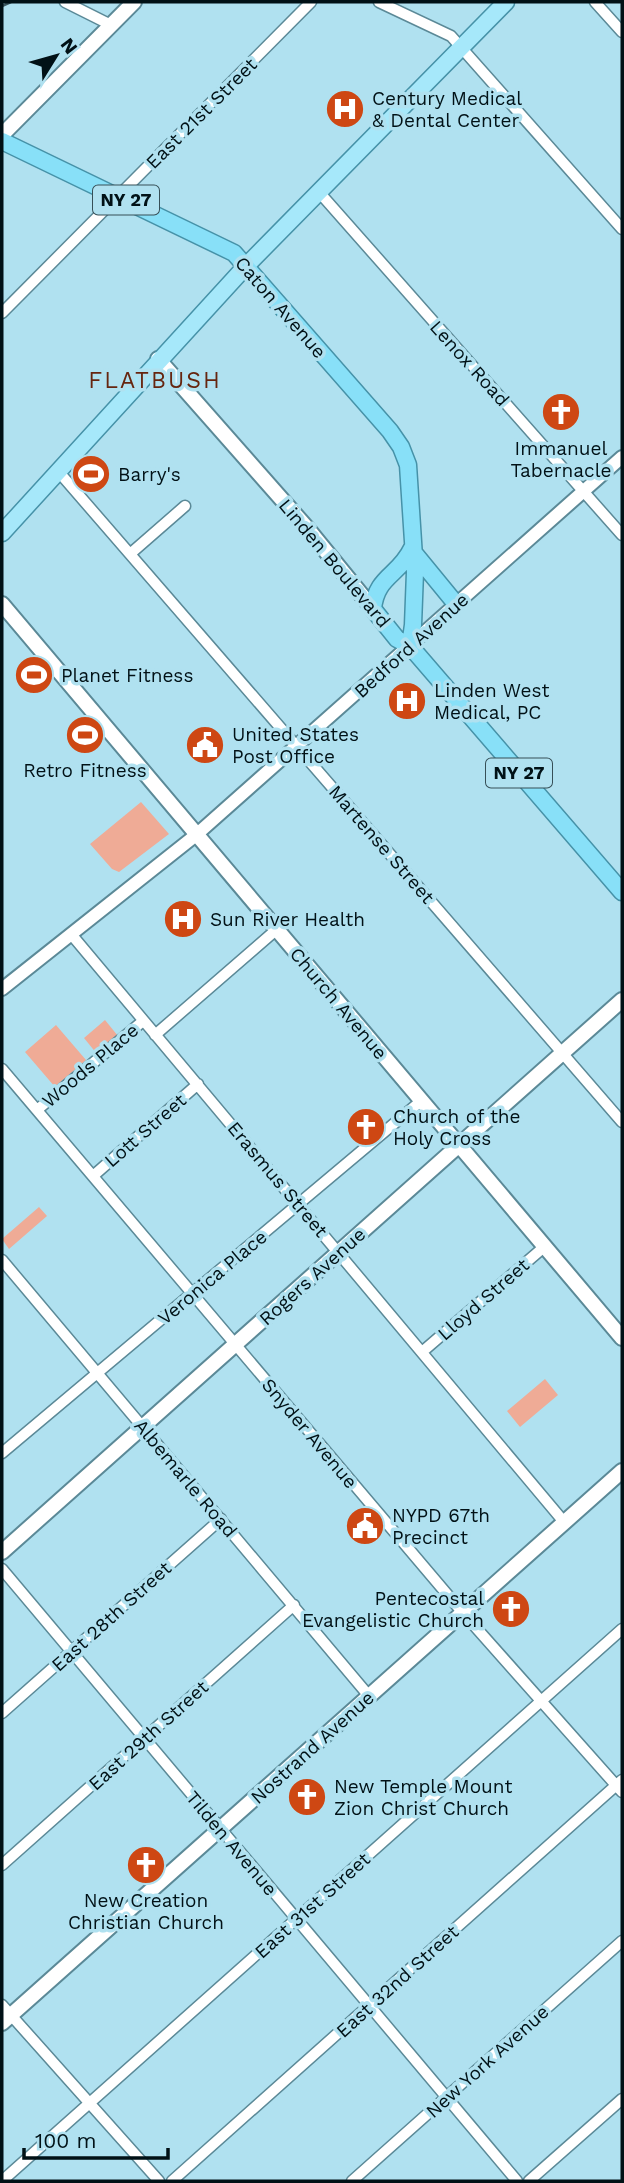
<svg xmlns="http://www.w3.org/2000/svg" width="624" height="2183" viewBox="0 0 624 2183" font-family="'Work Sans',sans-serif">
<rect width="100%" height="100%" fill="#b0e1f0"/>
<!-- green -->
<path fill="#efab96" d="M141 802 169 834 119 872 112 869 90 844Z
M105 1020 118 1036 97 1054 84 1038Z
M56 1025 86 1060 55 1087 25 1052Z
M39 1207 47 1216 9 1249 2 1239Z
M545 1379 558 1395 520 1427 507 1411Z"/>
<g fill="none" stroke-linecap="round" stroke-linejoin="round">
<!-- minor casing -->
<g stroke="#5b8997" stroke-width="13">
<path id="minor" d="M65 2 111 25
M379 2 451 36 622 229
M595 2 622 32
M319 192 622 535
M2 313 311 2
M58 471 622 1122
M130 554 185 506
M71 934 564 1522
M155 1035 276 930
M2 1069 463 1613 622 1792
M37 1110 143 1021
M93 1176 198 1084
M2 1260 369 1696
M422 1352 544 1247
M2 1453 421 1101
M2 1569 517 2181
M2 1713 221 1519
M2 1865 294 1605
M2 2005 159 2181
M2 2181 622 1629
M172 2181 622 1780
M352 2181 622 1941
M529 2181 622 2099"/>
</g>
<!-- tertiary casing -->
<g stroke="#5b8997" stroke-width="16">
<path id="tertiary" d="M2 989 196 835 622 457"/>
</g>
<!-- secondary casing -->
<g stroke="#5b8997" stroke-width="18">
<path id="secondary" d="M2 135 134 2
M158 359 307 528 373 609
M2 604 622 1338
M2 1552 622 1000
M2 2023 622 1471"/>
</g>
<!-- primary casing -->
<g stroke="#4692a8" stroke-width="19">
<path id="primary" d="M2 533 246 266 506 2"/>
</g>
<!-- trunk casing -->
<g stroke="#4692a8" stroke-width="19">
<path id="trunk" d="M2 141 234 253 390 431 401 447 408 465 415 572 413 625 410 646
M412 548C399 576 376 576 373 609L397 639 410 646 622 892
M415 554 456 604"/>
</g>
<!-- minor -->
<use href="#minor" stroke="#fff" stroke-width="10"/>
<!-- tertiary -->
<use href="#tertiary" stroke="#fff" stroke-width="12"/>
<!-- secondary -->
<use href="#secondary" stroke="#fff" stroke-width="14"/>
<!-- primary -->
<use href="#primary" stroke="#a6e8fa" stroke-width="16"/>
<!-- trunk -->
<use href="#trunk" stroke="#88e0f8" stroke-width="16"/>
<!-- rail -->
<path stroke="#3d5861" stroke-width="2.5" stroke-dasharray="10 5" stroke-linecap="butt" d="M2 6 11 2"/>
</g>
<!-- icons -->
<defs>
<g id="hospital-disc" transform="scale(2.0125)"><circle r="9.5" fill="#ce4713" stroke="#b0e1f0"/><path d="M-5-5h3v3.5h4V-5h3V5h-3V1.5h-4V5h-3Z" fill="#fff"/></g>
<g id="church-disc" transform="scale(2.0125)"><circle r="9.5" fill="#ce4713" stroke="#b0e1f0"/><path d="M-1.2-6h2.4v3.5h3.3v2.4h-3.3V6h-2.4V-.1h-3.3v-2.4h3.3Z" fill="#fff"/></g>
<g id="stadium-disc" transform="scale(2.0125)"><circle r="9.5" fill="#ce4713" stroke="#b0e1f0"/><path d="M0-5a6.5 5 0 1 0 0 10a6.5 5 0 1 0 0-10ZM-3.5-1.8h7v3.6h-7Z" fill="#fff"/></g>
<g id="civic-disc" transform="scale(2.0125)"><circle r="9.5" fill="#ce4713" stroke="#b0e1f0"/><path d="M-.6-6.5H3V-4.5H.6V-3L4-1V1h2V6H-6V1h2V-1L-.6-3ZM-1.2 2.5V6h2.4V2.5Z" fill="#fff"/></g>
</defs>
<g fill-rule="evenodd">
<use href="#hospital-disc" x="345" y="109"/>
<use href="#church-disc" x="561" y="412"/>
<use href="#stadium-disc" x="91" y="474"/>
<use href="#stadium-disc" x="34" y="675"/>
<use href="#hospital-disc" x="407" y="701"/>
<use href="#stadium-disc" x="85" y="735"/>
<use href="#civic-disc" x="205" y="745"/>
<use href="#hospital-disc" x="183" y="919"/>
<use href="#church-disc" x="366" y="1127"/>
<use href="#civic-disc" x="365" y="1526"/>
<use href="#church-disc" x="511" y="1609"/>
<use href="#church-disc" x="307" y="1797"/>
<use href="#church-disc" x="146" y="1865"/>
</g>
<g text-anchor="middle" stroke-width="7" stroke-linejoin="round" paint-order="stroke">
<!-- shield labels -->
<g fill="#b0e1f0" stroke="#364f57" stroke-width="2">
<rect x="93" y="185.5" width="66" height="29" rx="5"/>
<rect x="486" y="758.5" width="66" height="29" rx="5"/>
</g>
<g font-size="18" font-weight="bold" fill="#011116">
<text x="126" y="206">NY 27</text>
<text x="519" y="779">NY 27</text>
</g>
<!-- poi labels -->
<g font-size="19" fill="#011116" stroke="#b0e1f0" text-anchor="start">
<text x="372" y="105">Century Medical<tspan x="372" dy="22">&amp; Dental Center</tspan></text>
<text x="561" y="455" text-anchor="middle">Immanuel<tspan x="561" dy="22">Tabernacle</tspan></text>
<text x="118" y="481">Barry's</text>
<text x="61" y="682">Planet Fitness</text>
<text x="434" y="697">Linden West<tspan x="434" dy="22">Medical, PC</tspan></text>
<text x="232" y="741">United States<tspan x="232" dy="22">Post Office</tspan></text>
<text x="85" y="777" text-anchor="middle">Retro Fitness</text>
<text x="210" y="926">Sun River Health</text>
<text x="393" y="1123">Church of the<tspan x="393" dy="22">Holy Cross</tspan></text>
<text x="392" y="1522">NYPD 67th<tspan x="392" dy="22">Precinct</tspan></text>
<text x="484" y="1605" text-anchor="end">Pentecostal<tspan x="484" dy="22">Evangelistic Church</tspan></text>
<text x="334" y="1793">New Temple Mount<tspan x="334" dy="22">Zion Christ Church</tspan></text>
<text x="146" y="1907" text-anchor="middle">New Creation<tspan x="146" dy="22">Christian Church</tspan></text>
</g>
<!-- street labels -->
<g font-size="19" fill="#011116" stroke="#b0e1f0">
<text transform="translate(201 113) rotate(-45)" y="7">East 21st Street</text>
<text transform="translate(281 307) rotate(49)" y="7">Caton Avenue</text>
<text transform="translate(470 363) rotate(48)" y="7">Lenox Road</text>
<text transform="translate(335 563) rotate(50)" y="7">Linden Boulevard</text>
<text transform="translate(411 645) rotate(-42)" y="7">Bedford Avenue</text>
<text transform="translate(382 844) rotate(49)" y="7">Martense Street</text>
<text transform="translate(339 1003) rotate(50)" y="7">Church Avenue</text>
<text transform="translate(90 1065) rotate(-40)" y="7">Woods Place</text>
<text transform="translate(145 1130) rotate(-41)" y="7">Lott Street</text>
<text transform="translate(278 1179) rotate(50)" y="7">Erasmus Street</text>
<text transform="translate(312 1276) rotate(-42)" y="7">Rogers Avenue</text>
<text transform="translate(212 1277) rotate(-40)" y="7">Veronica Place</text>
<text transform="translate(483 1299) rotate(-41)" y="7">Lloyd Street</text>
<text transform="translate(310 1433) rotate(50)" y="7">Snyder Avenue</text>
<text transform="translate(186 1478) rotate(50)" y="7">Albemarle Road</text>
<text transform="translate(111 1616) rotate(-42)" y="7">East 28th Street</text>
<text transform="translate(148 1735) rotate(-42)" y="7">East 29th Street</text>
<text transform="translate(312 1747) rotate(-42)" y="7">Nostrand Avenue</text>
<text transform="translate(232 1843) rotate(50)" y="7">Tilden Avenue</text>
<text transform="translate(312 1905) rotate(-42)" y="7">East 31st Street</text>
<text transform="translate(397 1981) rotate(-42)" y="7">East 32nd Street</text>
<text transform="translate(487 2061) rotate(-42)" y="7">New York Avenue</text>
</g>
<!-- quarter labels -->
<g font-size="23" letter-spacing="2" fill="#66250f" stroke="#b0e1f0">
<text x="155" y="388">FLATBUSH</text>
</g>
</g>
<!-- border -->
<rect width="624" height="2183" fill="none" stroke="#011116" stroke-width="7"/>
<!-- north arrow -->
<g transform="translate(56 56) rotate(53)" stroke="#b0e1f0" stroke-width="5" paint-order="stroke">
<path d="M0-5L12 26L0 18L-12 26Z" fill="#011116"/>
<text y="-10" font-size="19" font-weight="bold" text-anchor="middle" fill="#011116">N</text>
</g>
<!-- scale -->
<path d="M24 2148v10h144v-10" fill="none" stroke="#011116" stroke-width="3.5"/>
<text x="35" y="2148" font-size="21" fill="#011116" stroke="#b0e1f0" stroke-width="5" paint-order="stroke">100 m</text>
</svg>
